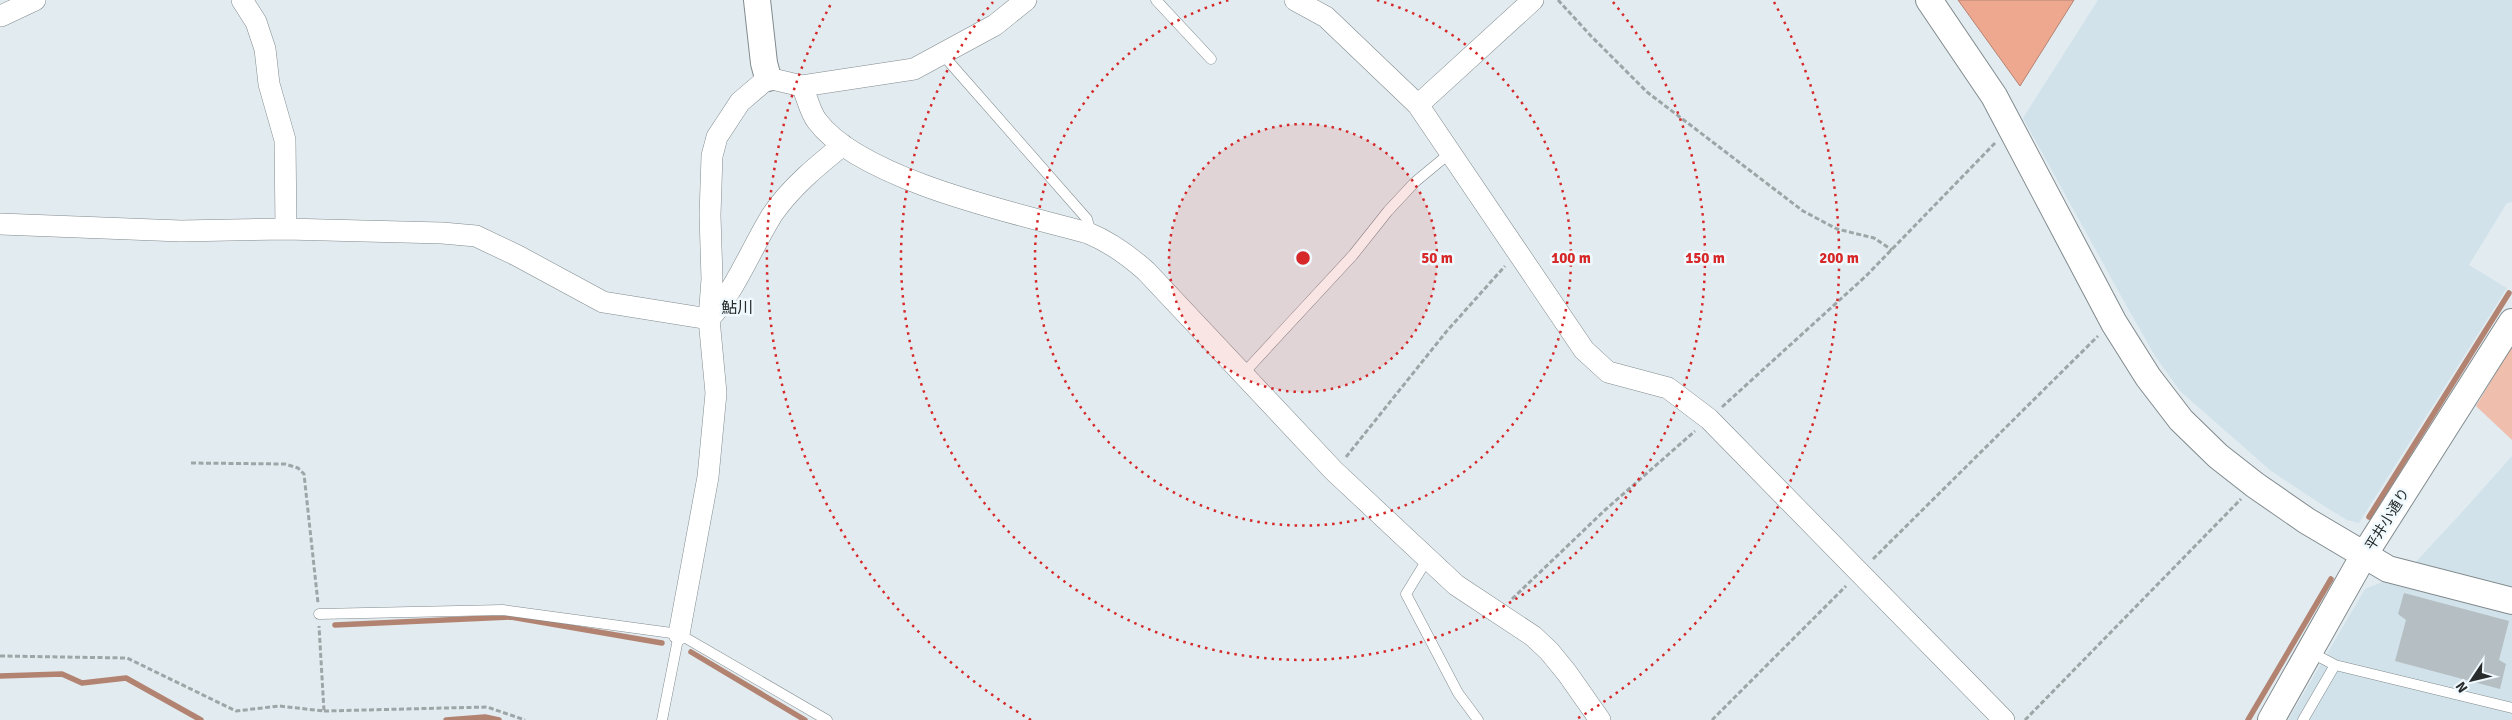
<svg xmlns="http://www.w3.org/2000/svg" width="2512" height="720" viewBox="0 0 2512 720" font-family="Signika,'Noto Sans JP',sans-serif">
<rect width="100%" height="100%" fill="#e2ecf0"/>
<!-- built -->
<path fill="#d1e2ea" d="M2098 0H2512V202L2507 203 2469 265 2507 288 2359 523 2347 520 2324 506 2271 471 2180 391 2155 356 2126 305 2023 118Z
M2512 456V591L2412 566 2463 511Z
M2382 582 2512 614V720H2288L2365 589Z"/>
<!-- green -->
<path fill="#f0bead" d="M2512 346V440L2476 406Z"/>
<!-- water -->
<path fill="#efa890" stroke="#b38372" d="M1958 0H2074L2020 86Z"/>
<g fill="none" stroke-linecap="round" stroke-linejoin="round">
<!-- stream -->
<path stroke="#b38372" stroke-width="5.5" d="M2369 517 2509 293
M335 625 511 617 662 643
M691 652 805 720
M0 676 62 674 82 683 126 678 201 720
M446 720 485 717 499 720
M2248 720 2331 579"/>
</g>
<!-- building -->
<path fill="#b5bec2" d="M2404 593 2509 621 2499 660 2506 664 2500 689 2395 661 2406 620 2398 614Z"/>
<g fill="none" stroke-linecap="round" stroke-linejoin="round">
<!-- service casing -->
<g stroke="#818a8d" stroke-width="11">
<path id="service" d="M1156 0 1211 59
M943 55 1087 219 1089 226 1088 233
M1242 375 1353 255 1388 211 1415 182 1450 153
M1428 558 1406 594 1458 693 1478 720
M319 614 503 610 679 634 827 720
M2310 652 2335 665 2512 708
M662 720 679 634
M2303 720 2335 665"/>
</g>
<!-- minor casing -->
<g stroke="#818a8d" stroke-width="22">
<path id="minor" d="M242 0 256 22 265 49 269 84 285 140 286 229
M1295 0 1326 17 1418 105 1584 350 1608 372 1668 388 1709 419 2004 720
M1 16 35 0
M802 86C807 97 810 112 817 121 861 180 1018 214 1088 233 1110 242 1128 255 1146 271L1334 471 1456 585 1533 636 1549 651 1567 673 1600 720
M1418 105 1533 0
M0 224 181 231 286 229 442 233 476 236 518 256 603 302 709 319C736 289 751 249 772 215 790 188 818 165 843 145
M679 634 708 477 716 393 709 319 712 279 710 215 712 156 717 137 740 102 768 78 802 86 914 69 995 25 1026 0"/>
</g>
<!-- tertiary casing -->
<g stroke="#818a8d" stroke-width="28">
<path id="tertiary" d="M757 0 764 63 768 78
M1929 0 1994 96 2114 323 2148 377 2181 420 2218 456 2255 485 2307 521 2388 569 2512 601
M2271 720 2364 555 2512 322"/>
</g>
<!-- path -->
<path stroke="#9da5a7" stroke-width="3" stroke-dasharray="5 2.5" stroke-linecap="butt" d="M1558 0 1591 36 1647 92 1803 211 1837 229 1874 238 1892 250
M1722 407 1866 276 1996 142
M1346 457 1446 332 1505 266
M191 463 285 464 298 468 304 474 318 603
M1873 559 2098 336
M1512 599 1605 510 1695 431
M0 656 127 658 236 711 279 706 324 711 319 626
M324 711 487 707 525 720
M1712 720 1846 586
M2025 720 2241 499"/>
<!-- service -->
<use href="#service" stroke="#fff" stroke-width="10"/>
<!-- minor -->
<use href="#minor" stroke="#fff" stroke-width="21"/>
<!-- tertiary -->
<use href="#tertiary" stroke="#fff" stroke-width="26"/>
</g>
<!-- distance rings -->
<circle cx="1303" cy="258" r="134" fill="#d62828" fill-opacity=".12"/>
<g fill="none" stroke="#d62828" stroke-width="2.5" stroke-dasharray="2.5 5">
<circle cx="1303" cy="258" r="134"/>
<path d="M1377 0A268 268 0 1 1 1229 0"/>
<path d="M1613 2A402 402 0 1 1 993 2"/>
<path d="M1031 720A536 536 0 0 1 832 2M1774 2A536 536 0 0 1 1575 720"/>
</g>
<g text-anchor="middle" stroke-width="5" stroke-linejoin="round" paint-order="stroke">
<!-- street labels -->
<g font-size="14" fill="#282c2d" stroke="#f0f9fd">
<text transform="translate(2387 519) rotate(-58)" y="5">平井小通り</text>
</g>
<!-- quarter labels -->
<g font-size="16" fill="#282c2d" stroke="#f0f9fd">
<text x="737" y="313">鮎川</text>
</g>
</g>
<circle cx="1303" cy="258" r="8" fill="#d62828" stroke="#f0f9fd" stroke-width="2.5"/>
<g font-size="15" text-anchor="middle" font-weight="bold" fill="#d62828" stroke="#f0f9fd" stroke-width="5" stroke-linejoin="round" paint-order="stroke">
<text x="1437" y="263">50 m</text>
<text x="1571" y="263">100 m</text>
<text x="1705" y="263">150 m</text>
<text x="1839" y="263">200 m</text>
</g>
<!-- north arrow -->
<g transform="translate(2472 680) rotate(235)" stroke="#f0f9fd" stroke-width="4" paint-order="stroke">
<path d="M0-4L9 19L0 12L-9 19Z" fill="#282c2d"/>
<text y="-8" font-size="14" font-weight="bold" text-anchor="middle" fill="#282c2d">N</text>
</g>
</svg>
